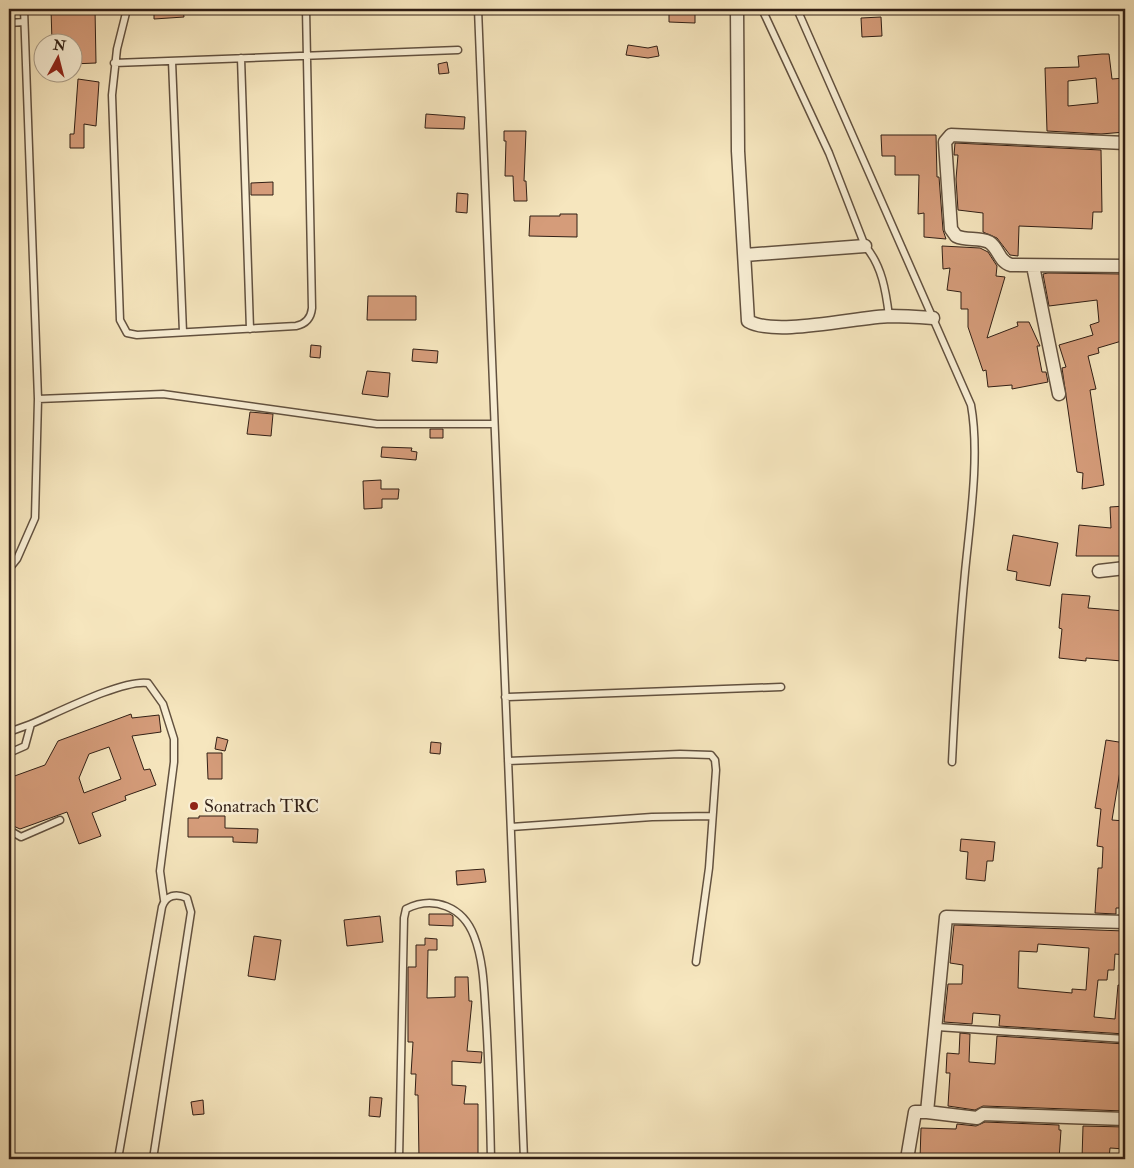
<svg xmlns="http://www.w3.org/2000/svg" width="1134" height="1168" viewBox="0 0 1134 1168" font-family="'IM FELL Double Pica',serif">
<rect width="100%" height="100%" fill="#f6e6be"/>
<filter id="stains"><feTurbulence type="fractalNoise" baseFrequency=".004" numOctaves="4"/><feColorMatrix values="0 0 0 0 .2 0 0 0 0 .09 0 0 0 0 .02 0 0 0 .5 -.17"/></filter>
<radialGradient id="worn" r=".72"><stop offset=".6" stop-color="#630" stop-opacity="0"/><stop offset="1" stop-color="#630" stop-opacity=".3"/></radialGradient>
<!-- building -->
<path fill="#d59c7a" stroke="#311f15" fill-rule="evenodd" d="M51 9H95L96 63 72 64V42H52Z
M154 9H183L184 17 154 19Z
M669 9H695V23L669 22Z
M881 17 882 36 862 37 861 18Z
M628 45 648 48 657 46 659 56 648 58 626 55Z
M1102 54H1109L1112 79 1125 78V132L1101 134 1047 131 1045 68 1079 67 1078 56ZM1096 78 1098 103 1068 106V81Z
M447 62 449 73 439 74 438 64Z
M78 79 99 82 96 126 84 124V148H70V134H74Z
M426 114 465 117 464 129 425 128Z
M504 131H526L524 181H526L527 201H514L513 176H505L506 141H504Z
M881 135H936L937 177H939L943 230 946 239 924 237V213L918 214 919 175H895V156H882Z
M955 143 1101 150 1102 212H1093L1092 229 1019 226 1018 256 1010 255 997 238 983 232V213L958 210 956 179 958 155H954Z
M273 182V195H251V183Z
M457 193 468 194 467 213 456 212Z
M560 214H577V237L529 236 530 216H560Z
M942 246 980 248 988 252 997 266 996 276 1005 277 987 338 1018 326 1017 322H1029L1040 346H1037L1042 372H1046L1048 382 1012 389V385L988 387 986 370 983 371 968 327V309H961V292L947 290 950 268 943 269Z
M1048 273 1122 274 1125 299V340L1098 348 1099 353 1088 356 1096 389 1090 390 1104 485 1082 489 1083 473 1077 472 1062 368 1066 367 1059 345 1093 335 1090 325 1099 322 1097 300 1049 306 1043 274Z
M368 296H416V320H367Z
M311 345 321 346 320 358 310 357Z
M413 349 438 351 437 363 412 361Z
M367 371 390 373 388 397 362 394Z
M250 412 273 414 271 436 247 434Z
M430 429H443V438H430Z
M382 447 412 448 411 451 417 452 416 460 381 457Z
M381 480V489H399L398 499H382V508L364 509 363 481Z
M1125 506V556H1076L1079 525 1111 528 1110 507Z
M1013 535 1058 543 1050 586 1016 580 1017 572 1007 570Z
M1062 594 1090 596 1088 608 1125 611 1122 661 1086 658V661L1059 658 1062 629 1059 628Z
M131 714 132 718 159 715 161 732 132 736 144 770 150 769 156 785 125 796 126 800 92 813 101 836 79 844 67 812 20 829 9 824V778L45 765 58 741ZM109 747 121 779 84 793 79 778 89 754Z
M217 737 228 740 225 751 215 749Z
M1106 740 1125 743 1124 771H1120L1112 820 1125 821V908H1116V914L1095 913 1098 868H1102L1103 847 1097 846 1101 809 1095 808Z
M431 742 441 743 440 754 430 753Z
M207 753H222V779H208Z
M199 816H225V828L258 829 257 843 233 842V837H188V818H199Z
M961 839 995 842 993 861H987L985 881 966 879 968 852 960 851Z
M484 869 486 882 457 885 456 871Z
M429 914H450L453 916V926L429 925Z
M380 916 383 942 347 946 344 920Z
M954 925 1125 931V955L1115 954 1114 970H1108L1107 980H1098L1094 1017 1115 1019 1118 985 1125 986V1034L999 1026 1000 1015 973 1013 972 1024 944 1022 948 984H962L963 965 950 963ZM1038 944 1089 948 1086 990 1072 989V993L1018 988 1019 951 1037 952Z
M254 936 281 940 275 980 248 976Z
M425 938 437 939V950H428L427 998 455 997V977H468L469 1001H472L467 1051 482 1052 481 1063 452 1061V1085L466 1086 464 1104H478V1159H419L418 1095H415L416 1074H411L413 1042H408V967H416V945H425Z
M960 1033 970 1034 969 1062 995 1064 997 1036 1125 1044V1111L983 1106 975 1110 948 1106 950 1073H946L947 1053 959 1054Z
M370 1097 382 1098 380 1117 369 1116Z
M203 1100 204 1114 193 1115 191 1102Z
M985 1122 1059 1125V1130H1061L1059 1159H920L921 1128 956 1129 957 1124 976 1126Z
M1083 1126 1125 1127V1149L1110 1148 1109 1159H1082Z"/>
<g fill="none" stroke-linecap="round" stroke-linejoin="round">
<!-- service casing -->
<g stroke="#62513f" stroke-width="9">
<path id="service" d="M127 9 117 49 112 95 120 320 127 333 137 335 296 326C306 324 311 318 312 308L306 9
M478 9 524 1159
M762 9 829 153 865 246C882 265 886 292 889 316
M797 9 971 405C980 455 970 521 965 572 959 635 955 699 952 762
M9 23 24 22
M241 58 250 329
M172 61 183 332
M114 63 458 50
M38 399 163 394 377 424H494
M9 569 17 559 35 518 38 399 24 9
M505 697 781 687
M9 732 31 724
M9 753 25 746 31 724C57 713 123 679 148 683L163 704 174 739V762L160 871 164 900
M508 761 680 754 711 755 715 760 716 770 709 868 696 962
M511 827 652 817 712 816
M9 830 21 837 60 820
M937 1027 1125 1039
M118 1159 162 907C166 895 176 893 187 898L191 912 153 1159
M399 1159 404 918 406 909C434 895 463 907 474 936 484 962 484 990 486 1018 489 1065 490 1112 491 1159"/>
</g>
<!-- minor casing -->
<g stroke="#62513f" stroke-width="15">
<path id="minor" d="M737 9 738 151 748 321C775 337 856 317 890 316 904 316 919 317 933 318
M1125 143 951 135 945 142 951 229 956 236C966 241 979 237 989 242 999 248 998 261 1011 265L1125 266
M745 255 865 246
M1033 266 1059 394
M1099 571 1125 568
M927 1112 977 1118 983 1114 1125 1119
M907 1159 915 1112H927L946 917 1125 922"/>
</g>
<!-- service -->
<use href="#service" stroke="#f9efd5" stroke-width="6"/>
<!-- minor -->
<use href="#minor" stroke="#f9efd5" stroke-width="12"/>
</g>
<!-- markers -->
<circle fill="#8f2418" stroke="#f9efd5" stroke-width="2" cx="194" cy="806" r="5"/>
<g text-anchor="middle" stroke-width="5" stroke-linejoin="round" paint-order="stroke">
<!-- poi labels -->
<g font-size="18" fill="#311f15" stroke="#f9efd5" text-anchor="start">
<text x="204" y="812">Sonatrach TRC</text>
</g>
</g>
<!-- margin -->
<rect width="1134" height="1168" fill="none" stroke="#f6e6be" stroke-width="30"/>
<rect x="10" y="10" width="1114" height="1148" fill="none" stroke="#311f15" stroke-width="2.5"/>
<rect x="15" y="15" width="1104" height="1138" fill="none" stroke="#311f15"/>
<!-- north arrow -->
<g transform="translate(58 58) rotate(7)"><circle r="24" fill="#f9efd5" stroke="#a99c88"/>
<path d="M0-4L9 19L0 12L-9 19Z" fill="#8f2418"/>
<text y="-8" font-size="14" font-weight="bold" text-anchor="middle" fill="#311f15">N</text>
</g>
<rect width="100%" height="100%" filter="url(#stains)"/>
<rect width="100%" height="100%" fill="url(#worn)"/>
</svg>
